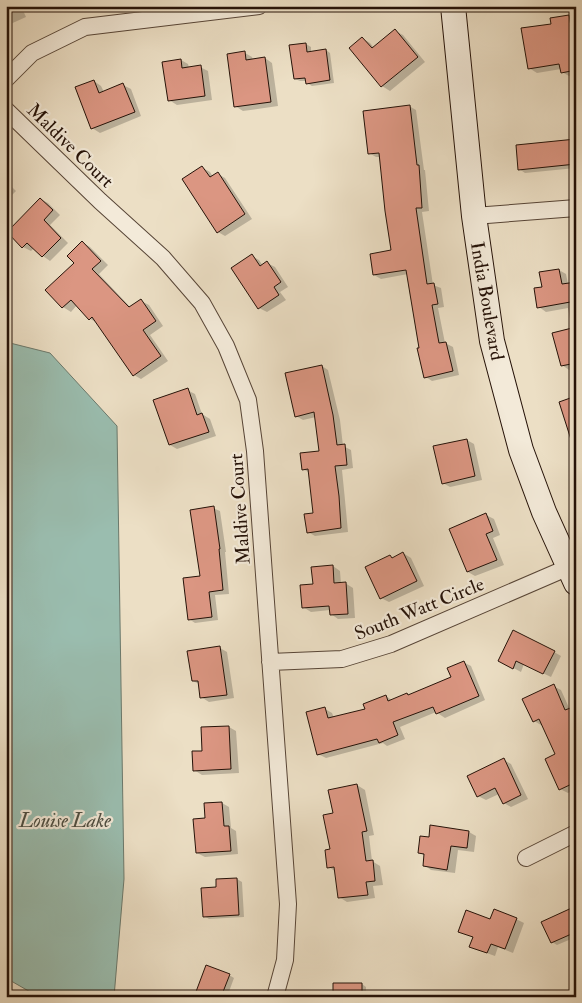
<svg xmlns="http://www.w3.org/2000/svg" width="582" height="1003" viewBox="0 0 582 1003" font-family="'IM FELL Double Pica',serif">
<rect width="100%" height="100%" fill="#ecdfc5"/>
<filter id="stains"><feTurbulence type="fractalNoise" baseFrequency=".004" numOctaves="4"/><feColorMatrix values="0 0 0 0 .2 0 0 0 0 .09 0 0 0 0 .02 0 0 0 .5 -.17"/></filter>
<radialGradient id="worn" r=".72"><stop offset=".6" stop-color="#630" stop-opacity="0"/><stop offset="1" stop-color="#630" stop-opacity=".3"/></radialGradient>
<!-- water -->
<path fill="#9abdaf" stroke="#6b796c" d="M6 342 50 353 117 426 124 879 114 997H39L6 978Z"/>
<!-- shadow -->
<path fill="#0003" d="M6 6H21L26 17 6 26Z
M569 16 576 20V75L569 76 562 72 561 69 537 73 529 68 552 25Z
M395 31 403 35 425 62 390 91 382 86 351 48 362 38 370 43 374 48Z
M306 44 311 47V52L326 50 330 53 334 83 312 86 307 83V81H300L295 79Z
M245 53 252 57 253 60 265 58 272 63 278 106 243 111 235 106Z
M181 60 188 64 189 68 200 67 208 71 212 100 177 105 169 100Z
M94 81 101 86 104 92 123 85 131 89 141 116 100 133 92 128Z
M409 106 416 110 424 170H425L429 211 422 212 433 285 441 288 444 307 438 308 445 343 453 347 459 375 432 381 426 377 408 274 381 279 374 275 393 251 381 157H376L369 153Z
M576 140V168L525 173 519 169Z
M203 168 210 172 213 177 218 174 225 178 252 219 225 236 218 232Z
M6 181 16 191 6 201Z
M40 199 48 203 60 215 50 225 68 243 50 261 43 256 34 248 31 251 23 247Z
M82 242 90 247 108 265 99 274 131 308 141 301 149 305 163 326 150 335 168 361 141 379 134 375 98 323 90 319 77 305 71 312 63 307 47 290 75 263Z
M252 256 259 260 263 266 267 263 275 267 288 287 280 292 286 300 267 312 259 308Z
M559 270 566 274 568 284 576 283V368L569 370 562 365 572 330 568 308 546 312 539 307 543 288Z
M322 366 328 370 340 420 343 446 351 450 353 468 342 470 345 500 348 532 315 536 308 532 315 514 310 473 303 469 320 452 316 417 303 420 296 416Z
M187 390 195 394 202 414 210 419 216 436 177 449 170 445Z
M467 440 474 444 482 480 450 487 443 483Z
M213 508 220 511 226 552H225L229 594 215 595 218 620 195 623 189 619 201 577Z
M486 515 494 519 500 535 493 538 504 565 475 576 468 572Z
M403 553 411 558 424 586 389 602 381 598 390 556 393 558Z
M333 566 340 571 341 584 345 583 353 588 355 618 338 619 331 614 330 610 311 612 303 607Z
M220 648 227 652 234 698 209 702 201 697 199 684 193 681Z
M554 652 561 656 551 677 524 664 521 672 499 660Z
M463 662 471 666 485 700 445 718 436 712 400 727 405 739 387 746 383 743 326 758 318 754 325 709 332 713 334 718 367 709 386 696 393 701 410 696 453 678Z
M553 686 561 690 570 710 576 707V789L568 793 560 789 557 755 543 725H541L534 721Z
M229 727 236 731 239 773 202 775 194 770 204 752Z
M504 760 511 764 528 799 511 807 504 803 499 794 486 800 478 796Z
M357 785 365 790 374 835 369 836 372 861 380 866 383 885 373 886 375 898 347 902 339 897 336 872 329 867 332 850 334 813Z
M222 803 229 807 231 828 236 831 238 854 205 857 197 853 207 819Z
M469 832 476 836 474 852 458 850 455 873 431 870 424 865 425 856 419 852 430 838Z
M237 879 242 882 244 917 209 919 204 916 218 888Z
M576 908V937L557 945 552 942Z
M516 919 524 923 513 953 498 947 495 956 478 950 471 946 474 938 460 931 491 921Z
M229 975 234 978 227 997H195Z
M362 984 366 987V997H334Z"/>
<!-- building -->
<path fill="#db9682" stroke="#251208" d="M569 15 576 55V70L561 73 559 64 528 69 521 28 551 24 550 18Z
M395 29 418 57 381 87 349 48 362 37 372 48Z
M306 43 307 52 326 49 330 80 306 84 305 78 294 79 289 45Z
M245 51 246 60 265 57 271 102 234 107 227 54Z
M181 59 182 68 201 65 205 96 168 101 162 62Z
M94 80 99 93 123 83 135 112 91 129 75 87Z
M410 105 417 165H419L422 208H416L427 284 434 283 438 304 432 305 439 343 446 342 453 371 424 378 417 348H419L406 270 373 275 370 254 391 250 385 211 379 153 368 154 363 111Z
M576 139V164L518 170 516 145Z
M202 166 210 177 218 172 245 214 217 233 182 179Z
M40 198 53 210 44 220 61 238 42 257 27 243 22 248 7 232Z
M82 241 101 261 92 269 129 307 141 299 156 321 143 330 161 356 133 376 92 317 89 320 71 300 62 308 45 290 74 263 67 256Z
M252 254 260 266 267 261 281 282 274 287 279 295 258 309 231 268Z
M559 269 562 284 576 282V301L537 308 534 288 542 287 539 272Z
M576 327V363L561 366 552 333Z
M322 365 333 415 337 445 345 444 347 465 335 466 339 496 341 528 307 533 304 514 313 513 308 469 302 470 300 453 319 451 314 412 295 417 285 373Z
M188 388 197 415 202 413 209 432 169 445 153 400Z
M576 396V446H573L559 402Z
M467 439 475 476 442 484 433 446Z
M214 506 220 549H219L223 590 209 592 212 617 188 620 183 578 200 576 190 510Z
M486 513 493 531 486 534 497 560 467 572 449 529Z
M403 552 417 581 380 599 365 567 390 555 392 558Z
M333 565 334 583 346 582 348 614 330 615 329 606 302 608 300 585 313 584 311 567Z
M513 630 555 651 543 674 516 661 513 669 498 661Z
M220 646 227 695 200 698 198 681H192L187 651Z
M464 661 479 696 436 714 433 707 393 722 398 735 379 743 377 739 317 755 306 712 325 707 328 718 365 709 363 704 386 695 388 701 407 693 408 695 451 677 447 668Z
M554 684 565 710 576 706V782L559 790 545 759 555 754 539 719 533 722 522 699Z
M229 726 231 769 193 771 192 751H202L201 727Z
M504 758 521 795 503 804 495 788 477 797 467 776Z
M357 784 367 831 362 832 366 861 373 860 375 881 366 882 368 895 338 898 334 867 327 868 325 850 330 849 323 815 333 813 328 790Z
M222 802 224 826H229L231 851 196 853 193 819 205 818 204 803Z
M430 825 469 831 467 848 451 846 447 870 423 866 424 854 418 853 420 836 429 837Z
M237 878 239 915 203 917 201 888 216 887V879Z
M576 906V932L551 943 541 922Z
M494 909 517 918 505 949 491 944 487 953 469 947 473 937 458 932 466 910 490 919Z
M206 965 230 974 221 997H194Z
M333 983H362V997H333Z"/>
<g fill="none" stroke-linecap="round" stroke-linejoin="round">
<!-- street casing -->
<g stroke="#574537" stroke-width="18">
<path id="street" d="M6 79 32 53 85 27 259 6
M6 110 100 201 163 258 202 303 226 346 248 400 255 451 288 904 285 960 275 997
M474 216 576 208
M270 662 342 659 391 644 576 564
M526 858 576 833"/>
</g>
<!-- secondary casing -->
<g stroke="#251208" stroke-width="26">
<path id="secondary" d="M453 6 474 216 492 341 521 450 544 512 576 583"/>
</g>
<!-- street -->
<use href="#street" stroke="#f3ead9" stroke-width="16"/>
<!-- secondary -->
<use href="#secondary" stroke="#f3ead9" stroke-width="24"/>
</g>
<g text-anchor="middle" stroke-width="4.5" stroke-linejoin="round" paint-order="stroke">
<!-- street labels -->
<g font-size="19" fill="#251208" stroke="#f3ead9">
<text transform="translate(71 145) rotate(44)" y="7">Maldive Court</text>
<text transform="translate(488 301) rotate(80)" y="7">India Boulevard</text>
<text transform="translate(239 509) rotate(-94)" y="7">Maldive Court</text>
<text transform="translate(419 608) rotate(-22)" y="7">South Watt Circle</text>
</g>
<!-- water labels -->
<g font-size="20" font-style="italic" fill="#4e4e42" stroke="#f3ead9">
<text x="65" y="827">Louise Lake</text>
</g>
</g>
<!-- margin -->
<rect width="582" height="1003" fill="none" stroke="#ecdfc5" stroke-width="25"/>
<rect x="8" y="8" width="567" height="988" fill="none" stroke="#251208" stroke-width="2.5"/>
<rect x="12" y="12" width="557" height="978" fill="none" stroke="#251208"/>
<rect width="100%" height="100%" filter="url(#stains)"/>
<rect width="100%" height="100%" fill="url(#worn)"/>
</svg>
